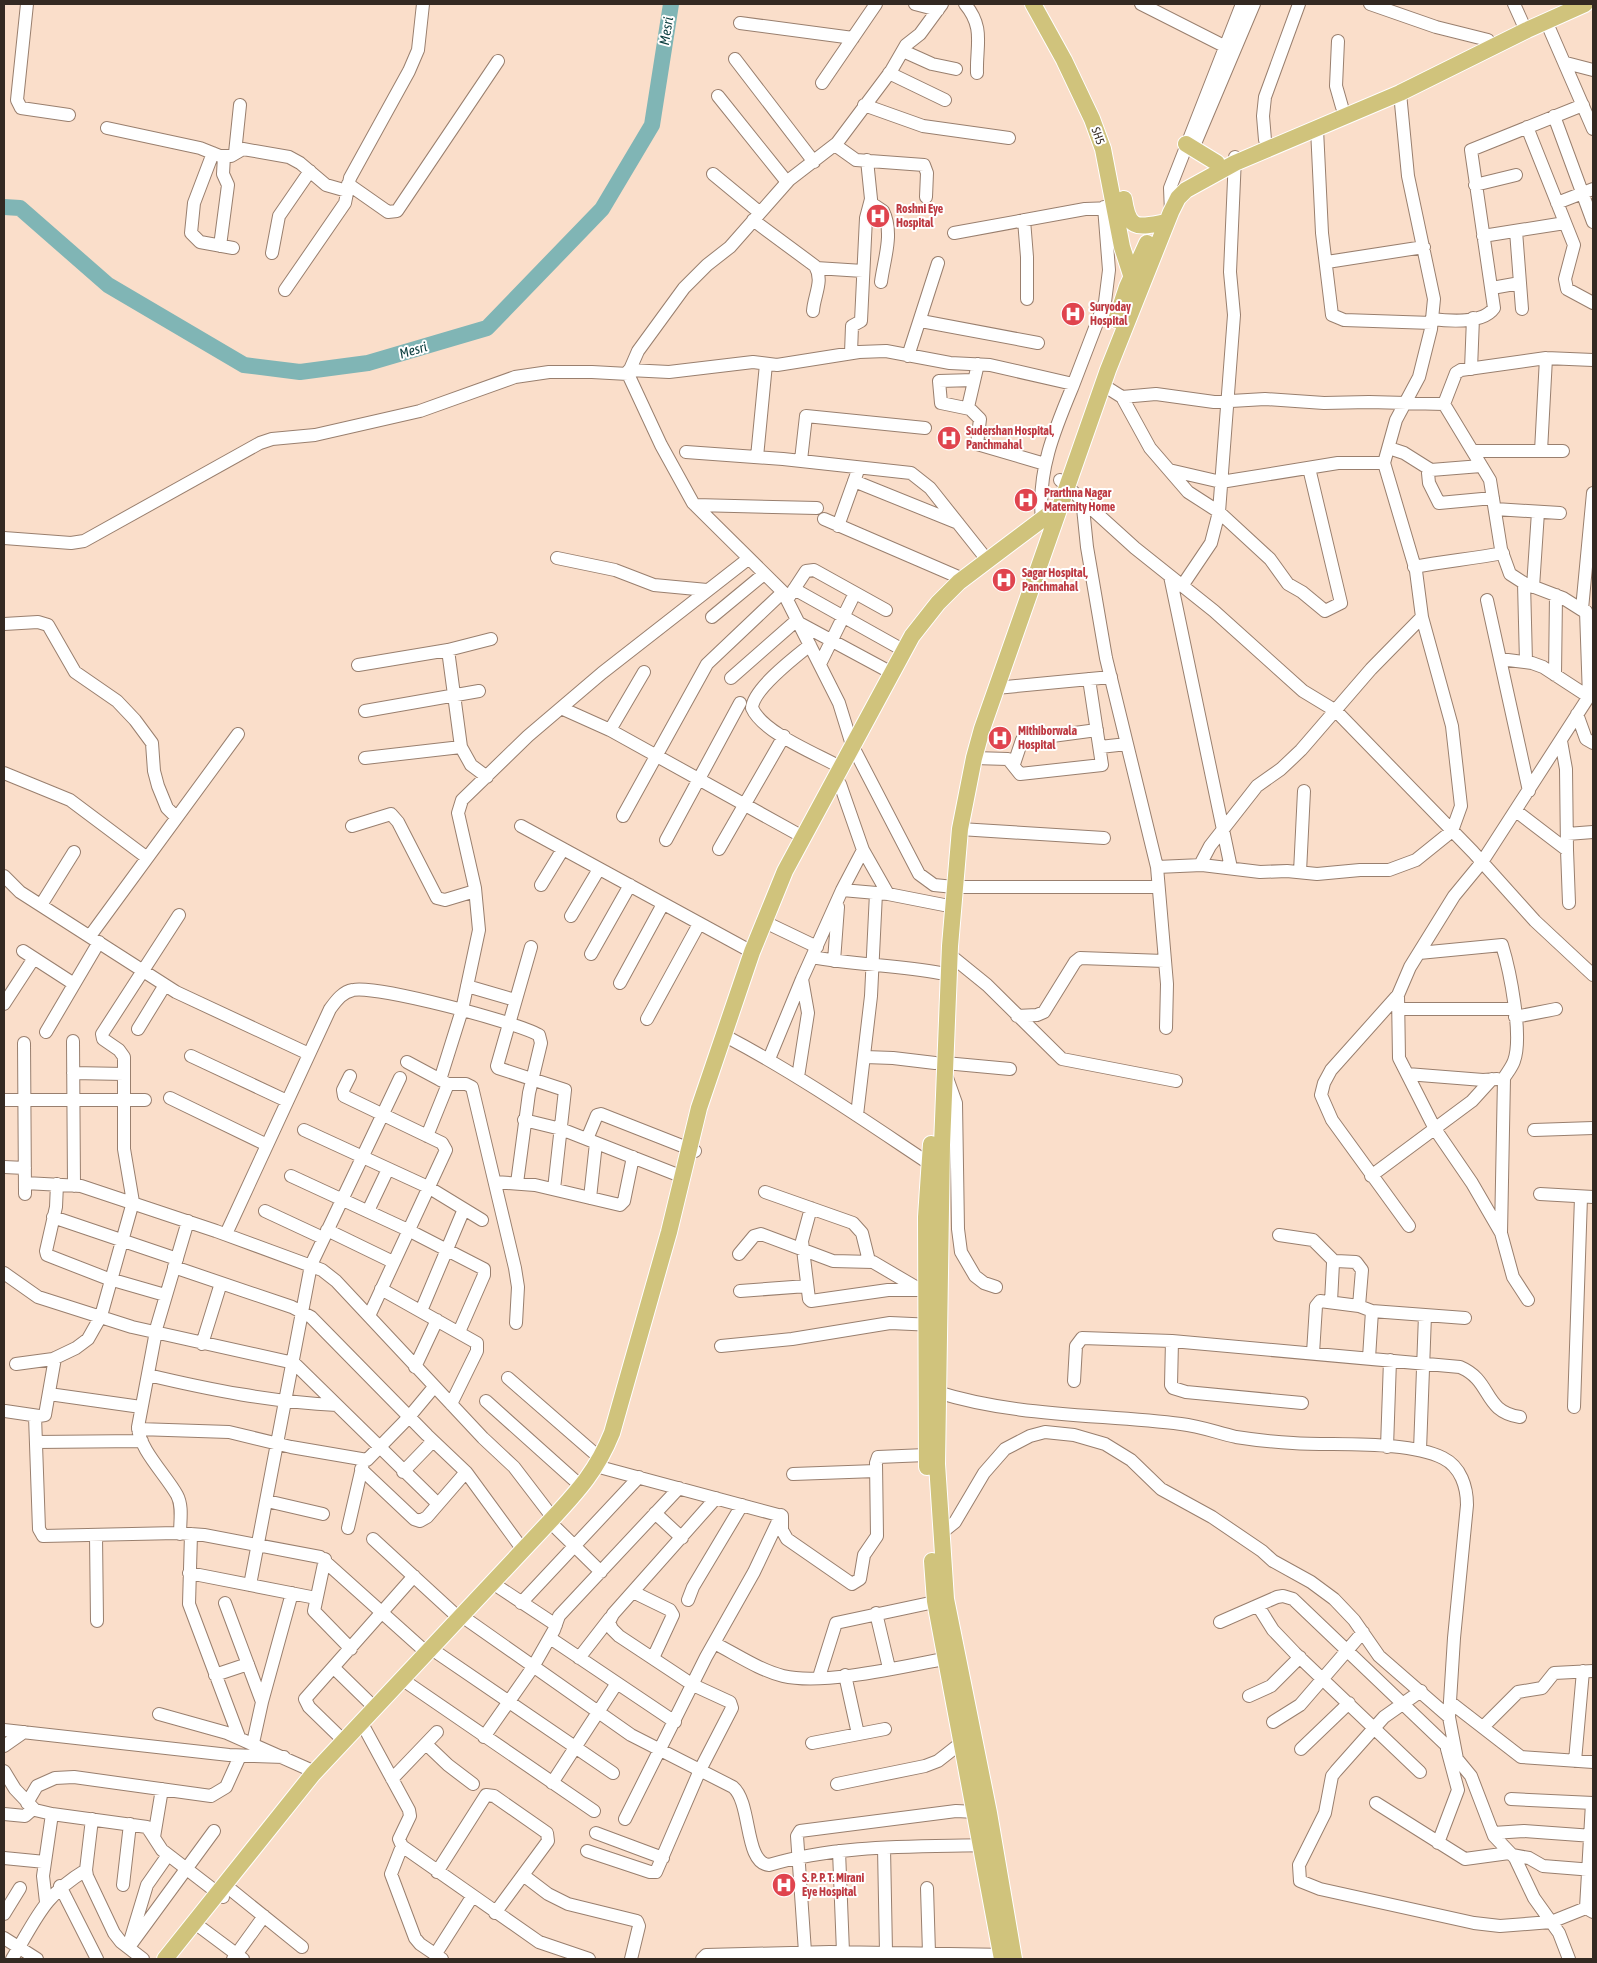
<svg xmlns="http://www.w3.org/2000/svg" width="1597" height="1963" viewBox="0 0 1597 1963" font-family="'Asap Condensed',sans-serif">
<rect width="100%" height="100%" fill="#fadeca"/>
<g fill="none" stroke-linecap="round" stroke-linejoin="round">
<!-- river -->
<path stroke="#80b5b5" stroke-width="16" d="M4 207 20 208 108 285 244 365 300 372 368 363 487 328 602 209 652 125 671 4"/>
<!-- minor casing -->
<g stroke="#997f6e" stroke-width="14">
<path id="minor" d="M27 4 17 100 21 108 69 115
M915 4 938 10
M942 4 920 34 906 45 891 71 837 143 789 180 730 247 707 265 684 288 638 351 628 374 661 445 693 503 783 592 839 703 852 745 919 874 934 885 954 887H1158
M965 4C985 28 976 45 977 73
M1141 4 1230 49
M1370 4 1436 27 1488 40
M1514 4 1523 24
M1546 21 1593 129
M740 23 853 38
M1338 41 1336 86 1342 107
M903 51 932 64 956 69
M735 59 814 162
M1566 63 1593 70
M889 73 945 100
M822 83 876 4
M718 96 787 182
M864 105 923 126 1009 138
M1554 116 1593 222
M1527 127 1574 245 1565 279 1567 289 1593 303
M107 128 200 148 220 156H231L243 149 289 157 300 163 326 185 347 191
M1317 129 1322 233 1332 315 1344 320 1432 323
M1265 140 1263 116 1265 97 1299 4
M835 145 856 160 924 165 927 173 926 197
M1194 146 1254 4
M213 153 194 203 191 233 200 242 233 248
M235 153 240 105
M713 174 759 212
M348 184 388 212 397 211 498 61
M1475 185 1516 175
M871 203 883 211C894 233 884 259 881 282
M1557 203 1593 189
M1171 212 1170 188 1242 4
M753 220 815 266C824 281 814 295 813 311
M1024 220 1027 257V299
M1516 231 1522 309
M954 233 1085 209 1113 208
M1483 236 1565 223
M220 246 228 185 223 174 224 156
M272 253 279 216 310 171
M1327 262 1424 247
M816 268 863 271
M1492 288 1520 283
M285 290 345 203 350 178 409 71 418 50 423 4
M1432 319C1448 321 1483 324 1494 308L1471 150 1583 105
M921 321 1038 343
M851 353 852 326 861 321 866 218 871 199 867 160
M908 356 938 263
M978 364 968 407 980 419 977 444 1045 464
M1471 369 1473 318
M629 370 669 372 753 362 777 365 859 352 886 351 950 363 990 365 1073 384
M1103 385 1122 397 1150 448 1188 492 1219 512 1270 559 1288 584 1302 592 1325 611 1341 603 1309 468
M1122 397 1156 394 1214 402 1265 399 1324 403 1369 402 1444 404 1490 480 1501 549 1510 574 1524 583 1563 598 1593 617
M1444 404 1456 373 1461 370 1546 358 1593 360
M970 409 941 403 939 381 974 380
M1389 448 1404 453 1431 470
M1473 451H1563
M1541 451 1546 358
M686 452 783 459 911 473 930 488 988 561
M757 457 766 364
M801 460 806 416 925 428
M1481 466 1431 470 1428 473 1429 483 1439 503 1493 498
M1169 470 1221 482 1338 463H1384
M1060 480 1135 548 1214 611 1303 691 1336 711 1473 852 1535 921 1593 975
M854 481 958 523
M1082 498 1087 547 1106 658 1157 867 1167 984 1166 1028
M695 505 817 508
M1495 509 1560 513
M824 519 963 579
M1042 520C1037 472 1054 431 1072 388 1083 359 1094 331 1105 302L1109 270 1104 207
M838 526 857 473
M4 538 71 543 84 541 260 443 272 439 315 435 420 411 515 377 549 372H592L628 374
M557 558 615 570 654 585 707 590
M1414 567C1444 561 1473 559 1503 553
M1170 576 1231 868
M1524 583 1526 662
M1182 586 1211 543 1219 512 1234 315 1230 272 1235 157
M1533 587 1538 512
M794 589 903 650
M787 600 806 571 814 570 886 610
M1487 600 1529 791
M1582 609 1593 493
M1586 611 1589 697
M712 617 764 574
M799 623 890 672
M4 624 38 622 48 625 75 672 117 701 135 720 152 743 154 771 158 786 167 808 176 817
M810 645C795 657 753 689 752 708 763 733 817 754 840 767
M448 650 461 747 471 765 487 777
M1500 659 1532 663 1543 667 1589 697 1593 696
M820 664 855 593
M358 665 448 650 491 639
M1555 675 1556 595
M731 678 797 620
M996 688 1111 677
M561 708 610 730 803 837
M365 711 479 691
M1577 714 1586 739 1593 743
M610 730 644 672
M1561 741 1566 769 1567 850
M1100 747 1127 744
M365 758 461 747
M974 758 1008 759 1020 774 1102 765 1089 679
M1014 764 1022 740 1097 730
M4 773 70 800 146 857
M840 784 863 850 888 894
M1516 811 1567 850 1569 903
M623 816 707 664 783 592
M352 826 391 814 398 822 437 898 445 900 475 891
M521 826 752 952
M960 829 1104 838
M1567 834 1593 832
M666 840 740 703
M719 849 784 736
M1200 865 1210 846 1257 786 1281 769 1301 750 1371 669 1422 617
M1157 867 1202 865 1260 872 1287 871 1317 874 1360 870H1389L1416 860 1452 831 1461 806 1452 726 1422 617 1416 571 1384 463 1396 420 1419 377 1431 329 1434 299 1408 176 1400 93
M1300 872 1304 791
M4 876 20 892 176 992 309 1054
M541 885 563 849
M842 890 888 894 944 905
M41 905 74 852
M571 916 599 869
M771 925 817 947
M90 936 238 734
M531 947 497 1066 498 1068 565 1090 554 1189
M23 951 74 984
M1419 953 1502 945C1510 971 1523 1036 1514 1061 1512 1067 1507 1073 1504 1078L1501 1233
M591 954 630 885
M950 955 987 985 1062 1059 1176 1081
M812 957C855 965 898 965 940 973
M834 961 838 907
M620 983 663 904
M467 986 515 1000
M1398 995 1399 1058 1435 1129 1472 1183 1501 1233 1513 1277 1528 1300
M4 1004 34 958
M1398 1009H1514
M1017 1016 1037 1015 1044 1012 1075 962 1080 958 1164 961
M1515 1017 1556 1009
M647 1019 699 924
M138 1029 165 985
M46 1032 99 942
M729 1038C801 1076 868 1123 936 1168
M73 1041 74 1186
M24 1043 25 1194
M191 1056 287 1101
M865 1057 893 1058 935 1063
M769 1059 802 979 842 890 863 850
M407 1062 448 1084H466L472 1087 515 1268 518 1287 516 1323
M945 1063 1010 1069
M73 1073 124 1074
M1407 1074 1483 1080 1497 1079
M946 1075 956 1103 958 1229 961 1252 975 1276 984 1283 996 1287
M350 1076 343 1090 344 1096 442 1143 446 1150 369 1316
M798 1077 808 1013 802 979
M440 1080 462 1010 479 930 475 888 458 813 462 800 528 736 602 673 748 559
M170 1098 267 1145
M4 1100H145
M857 1115 871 996 876 893
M524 1120 561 1129 683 1177
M304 1130 428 1187 482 1220
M1534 1130 1593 1128
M427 1136 448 1084
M587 1139 597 1115 601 1114 695 1151
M4 1167 25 1168
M291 1176 408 1230 484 1269V1275L459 1332
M1371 1176 1472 1101 1492 1079
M495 1182 535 1185 620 1205 624 1201 633 1157
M25 1183 81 1186 216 1231 322 1270 336 1281 483 1438 514 1467 553 1518
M57 1184 56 1207 46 1251 47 1255 106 1278 165 1295
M765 1192 853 1223 862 1233 869 1261
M1540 1194 1593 1197
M590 1198 596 1143
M811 1208 802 1241 809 1299 811 1301 888 1290H934
M265 1211 323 1238
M368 1211 388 1169
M53 1217 177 1259
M1409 1226 1332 1120 1321 1095 1324 1083 1331 1070 1398 995 1410 967 1454 896 1482 862 1593 690
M327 1230 393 1262
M226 1234 330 1009C336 1001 342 992 353 990 377 985 516 1022 539 1035L541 1043 529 1093 517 1183
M1279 1235 1313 1240 1334 1261
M739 1254 754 1236 761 1234 833 1261 873 1262 919 1289
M174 1267 292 1307 311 1317 427 1435 466 1472 523 1550
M4 1273 38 1297 132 1327 294 1363 438 1504
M381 1289 477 1343V1351L451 1404
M740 1291 807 1286
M1331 1302 1333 1263 1336 1261 1356 1262 1362 1270 1359 1306
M421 1311 464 1209
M1172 1341 1171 1385 1173 1388 1186 1392 1302 1403
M202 1344 221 1283
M721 1346 792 1339 890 1323 934 1325
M1313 1353 1316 1306 1320 1301 1359 1306 1372 1311 1465 1318
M1369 1358 1372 1311
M16 1364 53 1359 76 1348 88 1339 101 1316 133 1202 124 1149V1057L119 1050 103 1039 102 1034 179 915
M415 1367 437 1320
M148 1375C211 1390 272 1402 337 1405
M508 1378 601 1459
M1074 1381 1076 1346 1082 1338 1172 1341 1460 1367C1493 1381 1482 1411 1520 1417
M937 1392C1016 1417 1100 1414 1181 1424 1200 1426 1218 1433 1236 1437 1255 1440 1274 1442 1293 1443 1335 1446 1406 1440 1443 1458 1461 1467 1467 1487 1467 1505L1454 1638 1449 1717
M49 1394 141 1407
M486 1401 582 1487
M1574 1407 1581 1197
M5 1411 39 1416 45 1415 55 1358
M35 1416 39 1529 43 1536 177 1533 204 1535 320 1557 427 1653
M138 1429 229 1432 291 1447 367 1460 409 1417 434 1387
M36 1442 142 1441
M1387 1447 1390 1360
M1420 1450 1425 1315
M603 1468 782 1516V1530L787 1539 852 1584 860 1579 864 1555 877 1536 876 1463 878 1457 926 1455
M361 1469 414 1519 420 1521 427 1517 466 1472
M403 1472 433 1441
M793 1474 876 1471
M267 1501 323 1514
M655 1513 682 1538
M553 1525 601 1572
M348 1528 363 1463
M180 1534C180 1521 183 1506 177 1495 166 1475 139 1449 138 1427L157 1326 188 1221
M191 1534 189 1604 239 1737
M940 1534 955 1522 984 1473 1005 1449 1030 1436 1045 1432 1074 1435 1105 1444 1131 1460 1161 1489 1212 1517 1262 1551 1273 1561 1311 1582 1334 1599 1354 1620 1379 1656 1449 1717 1457 1759 1471 1776 1494 1836 1515 1858 1534 1898 1559 1933 1569 1959
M96 1536 97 1621
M373 1539 459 1618
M325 1559 314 1611 351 1649
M189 1573 316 1598
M250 1585 311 1265 400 1078
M497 1586 556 1625
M633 1592 670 1610 673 1615 653 1658
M688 1600 693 1587 742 1505
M225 1603 262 1702
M521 1603 639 1477
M1258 1606 1273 1630 1295 1653 1420 1772
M876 1613 889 1668
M466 1619 631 1735 733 1787C752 1803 744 1863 769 1865 839 1844 916 1847 989 1845
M1220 1622 1277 1597 1283 1596 1293 1599 1448 1747
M550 1638 675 1722
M714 1643C736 1654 759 1670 783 1676 825 1686 910 1665 954 1657
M436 1652 613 1773
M579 1658 610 1618
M334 1668 375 1708
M215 1675 248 1664
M845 1675 858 1734
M819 1677 836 1623 944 1600
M406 1682 594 1811
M1421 1691 1384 1717 1336 1771 1332 1776 1325 1813 1299 1865 1300 1881 1320 1889 1474 1923 1500 1926 1551 1922 1586 1908
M1249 1696 1271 1686 1300 1657
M1450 1702 1521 1757 1593 1762
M159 1714 227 1733 315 1772
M1273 1722 1300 1705 1363 1632
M1483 1727 1518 1692 1542 1688 1554 1673 1593 1671
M365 1729 409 1810 410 1816 399 1839 402 1846 539 1942 589 1959
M4 1730 229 1755 284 1757
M484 1737 533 1667 554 1630 559 1616 679 1488
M344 1741 309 1707 305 1699 414 1576
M253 1743 262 1702 292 1593
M812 1743 885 1729
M426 1744 448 1765 473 1784
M4 1746 24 1732
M1301 1749 1349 1703
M1575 1761 1583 1671
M4 1771 15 1789 35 1810 52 1814 147 1827 162 1850 223 1897
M392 1779 437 1732
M552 1783 617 1683
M837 1784 925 1766 938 1761 961 1743
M1511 1799 1593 1803
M27 1803 37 1786 55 1778 74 1777 211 1796 226 1787 240 1756
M1376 1803 1465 1859 1509 1853
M1592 1803 1586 1908 1593 1912
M4 1814 25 1816 33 1809
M92 1819 86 1870 87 1876 114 1933 121 1942 143 1959
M625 1819 706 1657 754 1572 781 1515
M596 1833 663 1858
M1493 1833 1524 1831 1593 1836
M154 1837 162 1789
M1438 1843 1458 1790 1447 1749
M402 1846 391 1874 415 1938 420 1944 442 1959
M884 1848 886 1952
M587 1851 650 1872H656L700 1770 732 1708 730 1702 693 1685 619 1636 612 1629 609 1622 613 1614 716 1498
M839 1851 843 1952
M1512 1855 1529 1858 1543 1866 1593 1870
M4 1858 45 1862
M437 1872 486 1795 494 1796 547 1833 548 1841 495 1913
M523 1875 548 1894 568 1904 637 1921 639 1926 631 1959
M123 1885 130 1824
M60 1886 97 1959
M927 1888 929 1953
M230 1889 302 1947
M46 1902 43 1876 52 1814
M4 1914 20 1888
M200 1927 243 1959
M4 1938 37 1959
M130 1941 147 1885 168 1855
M129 1947 214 1831
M805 1952 797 1836 800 1831 956 1811 976 1812
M435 1955 472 1897
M12 1959C37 1918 43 1896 86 1870
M233 1959 264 1916
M702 1959 706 1955 830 1952 1009 1955"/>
</g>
<!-- major casing -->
<g stroke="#fff" stroke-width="18">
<path id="major" d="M1033 4 1064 60 1092 119 1103 149 1122 247 1133 281
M1186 144 1217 163
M1124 199C1129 232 1138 227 1167 222
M1116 320 1127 287 1147 243
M927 1467 926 1217 931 1144
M932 1561 935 1601 1002 1959
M165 1959 313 1774 553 1518C579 1490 597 1470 612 1433L669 1232 699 1108 752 952 785 871 912 636 938 603 959 582 1048 515 1057 512
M1014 1959 989 1813 946 1599 937 1464 942 1145 950 946 960 829 974 758 982 729 1108 370 1171 212 1178 198 1186 190 1235 163 1400 93 1527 30 1585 4"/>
</g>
<!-- minor -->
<use href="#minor" stroke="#fff" stroke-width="12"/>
<!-- major -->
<use href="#major" stroke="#d0c37c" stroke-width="16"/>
</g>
<!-- icons -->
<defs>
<g id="hospital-disc" transform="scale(1.25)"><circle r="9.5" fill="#e0444e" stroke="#fff"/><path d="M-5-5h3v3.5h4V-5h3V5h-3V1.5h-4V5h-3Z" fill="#fff"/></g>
</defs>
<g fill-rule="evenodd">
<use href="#hospital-disc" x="878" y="216"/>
<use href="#hospital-disc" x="1073" y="314"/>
<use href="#hospital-disc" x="949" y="438"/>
<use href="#hospital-disc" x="1026" y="500"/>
<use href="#hospital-disc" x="1004" y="580"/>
<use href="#hospital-disc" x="1000" y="738"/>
<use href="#hospital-disc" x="784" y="1885"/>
</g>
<g text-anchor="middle" stroke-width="4" stroke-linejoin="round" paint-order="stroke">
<!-- street labels -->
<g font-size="12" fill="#332922" stroke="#fff">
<text transform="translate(1098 136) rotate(70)" y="4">SH5</text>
</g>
<!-- health labels -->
<g font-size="12" font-weight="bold" fill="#be3a42" stroke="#fff" text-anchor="start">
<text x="896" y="213">Roshni Eye<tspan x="896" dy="14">Hospital</tspan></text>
<text x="1090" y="311">Suryoday<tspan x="1090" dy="14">Hospital</tspan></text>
<text x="966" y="435">Sudershan Hospital,<tspan x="966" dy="14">Panchmahal</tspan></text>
<text x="1044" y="497">Prarthna Nagar<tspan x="1044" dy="14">Maternity Home</tspan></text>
<text x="1022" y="577">Sagar Hospital,<tspan x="1022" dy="14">Panchmahal</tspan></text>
<text x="1018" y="735">Mithiborwala<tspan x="1018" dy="14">Hospital</tspan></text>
<text x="802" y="1882">S. P. P. T. Mirani<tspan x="802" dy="14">Eye Hospital</tspan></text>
</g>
<!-- water labels -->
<g font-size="14" font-style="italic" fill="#0e4041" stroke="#fff">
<text transform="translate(666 31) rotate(-81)" y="5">Mesri</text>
<text transform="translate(413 350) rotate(-16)" y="5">Mesri</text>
</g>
</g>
<!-- border -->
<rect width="1597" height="1963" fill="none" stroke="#332922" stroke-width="10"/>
</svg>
